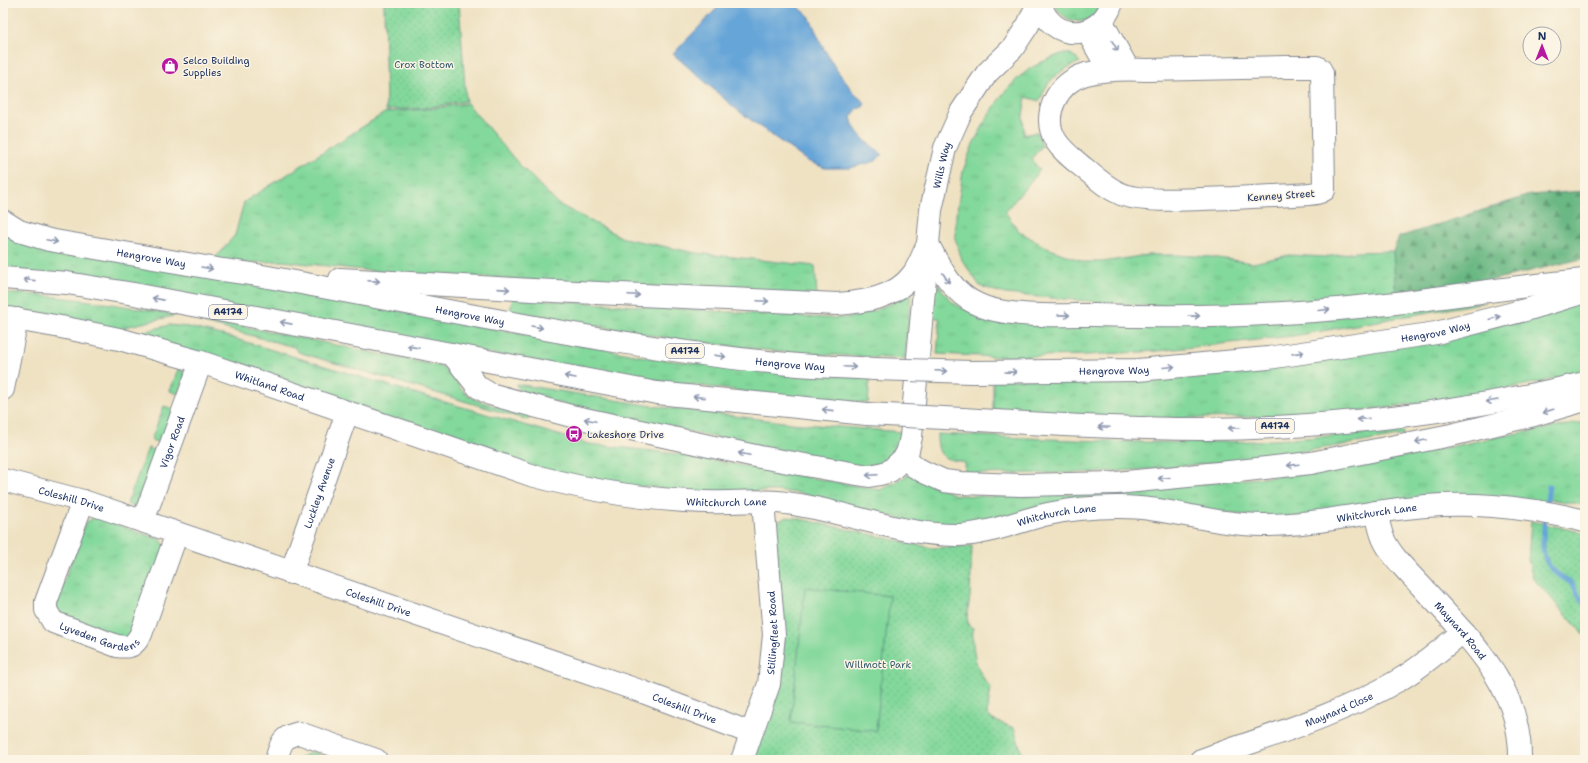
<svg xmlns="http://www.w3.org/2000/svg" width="1588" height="763" viewBox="0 0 1588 763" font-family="'Shantell Sans',sans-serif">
<defs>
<pattern id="grass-tufts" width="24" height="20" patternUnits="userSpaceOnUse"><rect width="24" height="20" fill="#83d89b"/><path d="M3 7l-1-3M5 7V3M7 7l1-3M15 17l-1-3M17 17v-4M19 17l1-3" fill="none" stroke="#71ba88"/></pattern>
<pattern id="forest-firs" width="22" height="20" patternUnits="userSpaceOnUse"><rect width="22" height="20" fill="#6ab883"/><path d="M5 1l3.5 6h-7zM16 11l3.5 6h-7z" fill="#56966e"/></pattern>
<pattern id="park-dots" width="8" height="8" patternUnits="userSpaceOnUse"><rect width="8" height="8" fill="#83d89b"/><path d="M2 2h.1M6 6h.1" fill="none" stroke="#71ba88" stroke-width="1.8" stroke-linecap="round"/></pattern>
</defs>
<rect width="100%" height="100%" fill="#fcf5e5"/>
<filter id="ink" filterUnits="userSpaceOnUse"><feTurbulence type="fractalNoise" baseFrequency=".025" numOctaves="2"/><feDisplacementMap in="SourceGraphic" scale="8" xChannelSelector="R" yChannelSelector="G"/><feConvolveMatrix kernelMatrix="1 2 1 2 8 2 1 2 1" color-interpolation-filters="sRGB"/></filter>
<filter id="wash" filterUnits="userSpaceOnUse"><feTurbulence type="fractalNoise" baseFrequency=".012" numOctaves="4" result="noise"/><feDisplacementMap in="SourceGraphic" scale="16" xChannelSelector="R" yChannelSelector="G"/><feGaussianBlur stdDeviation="0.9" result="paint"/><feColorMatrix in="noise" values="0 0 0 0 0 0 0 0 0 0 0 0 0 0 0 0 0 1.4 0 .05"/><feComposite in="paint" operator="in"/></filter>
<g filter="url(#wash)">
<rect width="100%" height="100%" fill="#efe2c3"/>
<!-- grass -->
<path fill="url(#grass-tufts)" stroke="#4f847c" d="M1054 3H1103C1099 7 1095 15 1090 18 1076 27 1059 16 1054 3Z
M1061 54H1071L1080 62C1059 71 1047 79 1040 101L1026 97 1023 115 1024 135 1037 132 1042 146 1031 159 1040 170 1005 212 1019 231 1047 248 1084 262H1103L1147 255H1176L1211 257 1253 263 1289 255 1325 257 1356 252 1393 251 1396 298 1303 308 1147 306 1005 294 980 286 962 260 955 238 956 218 963 171 973 144 989 115 1002 95 1018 78 1031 68 1042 62Z
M467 103 517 162 558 204 623 238 696 253 815 266 817 296 382 272 282 261 223 264 211 263 235 235 244 202 386 112 430 109Z
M3 227 196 273 656 359 739 368 870 378 868 403 789 397 612 375 3 268Z
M930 275 951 301 959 307 985 317 1486 302 1293 336 1157 351 1086 355 1001 357 937 354 940 319 926 314Z
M3 293C61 295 120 305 177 315L125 327 123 335 3 312Z
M911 294 905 359 782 352 672 339 510 311 513 298 822 318H849L874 311Z
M1585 301V373L1470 396 1368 410 1262 417 1122 419 993 411V380L1150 378Z
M202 318 439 366C452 372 457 386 467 395 479 404 514 410 530 415L528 420 298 352 294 347 201 322Z
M169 325 188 327 226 336 407 391 589 444 678 454 880 490 910 474 956 495 1004 497 1108 492 1291 475 1364 465 1497 437 1585 422V505L1548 499 1543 502 1271 518 1173 507 996 524H922L799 493 778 491H757L725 495 559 478 136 334Z
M178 369 183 371 186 375 178 394 170 391Z
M516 384 653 406 791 423 902 432 901 446 888 461 864 467 733 441 531 397 519 390Z
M164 406 173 409 164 444 151 440Z
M1401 429 1404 435C1304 452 1203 467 1102 472 1057 474 1011 473 965 474V463C961 461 958 461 953 460 938 458 937 446 937 434 1032 438 1127 444 1222 442 1282 441 1342 435 1401 429Z
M148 448 160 453 141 503 135 507 127 504Z
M95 517 161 540 166 547 126 641 59 617 56 611 57 601 85 523Z
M312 752 337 760H297Z"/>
<!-- forest -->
<path fill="url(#forest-firs)" stroke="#427470" d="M1585 191V258L1480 283 1396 298 1393 251 1399 237 1530 195Z"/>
<!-- park -->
<path fill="url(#park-dots)" stroke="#4f847c" d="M384 3H459L466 101 426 108 386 110Z
M786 517 796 518 932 548 972 546 970 596 967 617 969 626 973 628C972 652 975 670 991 688L987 714 993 720 1014 728 1024 760H750L770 706 783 656 780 605 773 530 778 522Z
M1531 521 1585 533V636L1533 578 1528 560Z"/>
<!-- pitch -->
<path fill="#83d89b" stroke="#4f847c" d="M805 587 890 596 876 731 791 722Z"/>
<!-- water -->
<path fill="#66a5d8" stroke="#406a9b" d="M722 3H794L809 16 823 47 836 69 855 94 865 103 863 107 857 109 851 117C854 134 869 144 882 154L876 161 850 168H825L807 161 736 109 673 54Z"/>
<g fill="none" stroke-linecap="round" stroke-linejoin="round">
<!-- stream -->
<path stroke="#66a5d8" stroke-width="5" d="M1546 508 1549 486
M1545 518C1543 538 1538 559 1556 573 1561 577 1567 579 1571 583 1577 590 1578 598 1585 603"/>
</g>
</g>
<g filter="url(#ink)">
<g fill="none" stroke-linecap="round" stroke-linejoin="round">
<!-- minor casing -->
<g stroke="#858890" stroke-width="24">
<g id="minor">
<path d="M1040 3C1051 43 1100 41 1112 3"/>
<path d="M1102 22 1128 69"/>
<path d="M1087 31 1109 70"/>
<path d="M1284 67H1317L1320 69 1322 73 1324 187V190L1320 192C1312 195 1302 194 1293 195 1273 196 1253 197 1233 198 1205 198 1145 204 1121 194 1107 188 1096 178 1084 168 1074 160 1063 152 1056 141 1040 115 1058 82 1086 74 1106 69 1126 69 1147 70Z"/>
<path id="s1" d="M3 317 61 327 119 339 201 362 531 475C587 490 646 500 705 502 732 503 759 499 786 503 844 510 900 536 959 535 990 534 1018 521 1048 514 1071 509 1094 507 1117 507 1166 506 1216 526 1266 525 1319 525 1372 510 1426 506 1480 502 1532 508 1585 521"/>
<path d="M3 389 17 319"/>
<path id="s2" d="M905 457 908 450 911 437 931 210 945 148 961 112 987 73 1013 48 1028 25 1038 3"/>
<path id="s3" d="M3 480 83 501 643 692 751 733"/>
<path id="s4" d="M83 501 46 602V610L53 622 117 646C131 648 134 646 141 634L177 533"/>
<path id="s5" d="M1376 512C1378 521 1380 530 1383 538 1391 556 1408 572 1421 586 1467 637 1522 685 1520 760"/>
<path id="s6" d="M143 521 201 362"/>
<path id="s7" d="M291 573 347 413"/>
<path d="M276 760C281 744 281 737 299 733L376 760"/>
<path id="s8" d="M742 760 769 684 774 635 763 502"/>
<path id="s9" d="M1201 760C1268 736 1338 716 1399 680 1422 667 1442 648 1463 632"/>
</g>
</g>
<!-- highway casing -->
<g stroke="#858890" stroke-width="24">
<g id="highway">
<path id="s10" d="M3 221 19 231 49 240 223 270 251 274C433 306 614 348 798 365 823 367 849 367 874 369"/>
<path d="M928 244C940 267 951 292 977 304 1005 318 1061 315 1094 315 1185 318 1276 316 1368 306 1440 299 1512 286 1585 280"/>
<path d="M3 278 67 283 134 294 657 393 867 414"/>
<path d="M340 279 532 290 837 304C864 302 896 298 913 274 919 266 923 254 928 244"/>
<path d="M452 354 478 387 490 394 571 416 760 457 851 473 869 476 880 474 890 471 905 457 915 467 924 472 944 481 961 483 1021 485 1116 483 1229 472 1311 463 1451 435 1534 415 1585 400"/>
<path id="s11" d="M972 372 1138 370 1268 358 1436 333 1529 309 1585 292"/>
<path d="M963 419C1043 424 1124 429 1205 429 1332 428 1461 412 1585 383"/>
</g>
</g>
<!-- minor -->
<use href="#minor" stroke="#fff" stroke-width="22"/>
<!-- highway -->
<use href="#highway" stroke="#fff" stroke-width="22"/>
<!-- highway-bridge casing -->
<g stroke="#858890" stroke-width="24" stroke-linecap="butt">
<path id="highway-bridge" d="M874 369 972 372
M867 414 963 419"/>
</g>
<!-- highway-bridge -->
<use href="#highway-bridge" stroke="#fff" stroke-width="22"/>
</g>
<!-- one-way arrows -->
<defs><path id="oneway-shaft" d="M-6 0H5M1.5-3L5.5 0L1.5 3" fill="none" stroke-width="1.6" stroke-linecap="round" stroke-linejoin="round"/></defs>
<g stroke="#8d97ae">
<use href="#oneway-shaft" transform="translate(1115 46) rotate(60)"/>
<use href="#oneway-shaft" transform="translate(52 241) rotate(12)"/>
<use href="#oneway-shaft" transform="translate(207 268) rotate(10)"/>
<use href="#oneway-shaft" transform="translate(946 278) rotate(57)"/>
<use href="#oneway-shaft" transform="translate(29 280) rotate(-174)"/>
<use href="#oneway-shaft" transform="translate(374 281) rotate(4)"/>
<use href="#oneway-shaft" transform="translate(504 289) rotate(4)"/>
<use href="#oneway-shaft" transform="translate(634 295) rotate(3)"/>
<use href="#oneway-shaft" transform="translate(158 299) rotate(-169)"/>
<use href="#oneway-shaft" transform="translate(763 301) rotate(3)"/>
<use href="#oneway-shaft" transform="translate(1324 310) rotate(-5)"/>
<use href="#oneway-shaft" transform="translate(1064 315) rotate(1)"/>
<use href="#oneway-shaft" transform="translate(1194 316) rotate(-1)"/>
<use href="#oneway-shaft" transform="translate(1495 318) rotate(-14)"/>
<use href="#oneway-shaft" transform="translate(286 323) rotate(-169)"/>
<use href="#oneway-shaft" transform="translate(537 327) rotate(10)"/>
<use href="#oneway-shaft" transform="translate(413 347) rotate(-169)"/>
<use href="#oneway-shaft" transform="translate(1298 353) rotate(-8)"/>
<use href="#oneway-shaft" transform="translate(720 356) rotate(8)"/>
<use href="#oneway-shaft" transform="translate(850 367) rotate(3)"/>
<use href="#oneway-shaft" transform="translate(1169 367) rotate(-5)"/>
<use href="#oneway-shaft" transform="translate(941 371) rotate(2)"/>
<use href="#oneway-shaft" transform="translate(1011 372) rotate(-1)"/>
<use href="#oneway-shaft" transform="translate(570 377) rotate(-170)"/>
<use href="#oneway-shaft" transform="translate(699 397) rotate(-174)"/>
<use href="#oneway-shaft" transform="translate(1492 401) rotate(171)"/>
<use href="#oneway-shaft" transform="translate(828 410) rotate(-174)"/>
<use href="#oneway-shaft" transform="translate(1548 411) rotate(164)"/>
<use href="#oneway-shaft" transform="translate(1363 419) rotate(174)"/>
<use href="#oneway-shaft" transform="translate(590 420) rotate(-168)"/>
<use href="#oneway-shaft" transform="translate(1104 427) rotate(-177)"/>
<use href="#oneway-shaft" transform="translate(1234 428) rotate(178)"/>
<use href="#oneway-shaft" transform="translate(1421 441) rotate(168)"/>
<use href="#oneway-shaft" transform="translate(744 454) rotate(-168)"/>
<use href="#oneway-shaft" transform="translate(1293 465) rotate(173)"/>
<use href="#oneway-shaft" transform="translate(872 475) rotate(177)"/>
<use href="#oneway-shaft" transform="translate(1164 478) rotate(175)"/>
</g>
</g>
<!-- icons -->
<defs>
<g id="shop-disc" transform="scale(0.9)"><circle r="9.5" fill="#b5179e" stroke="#fcf5e5"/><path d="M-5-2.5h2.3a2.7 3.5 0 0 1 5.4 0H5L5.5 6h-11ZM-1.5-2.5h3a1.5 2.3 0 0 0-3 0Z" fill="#fff"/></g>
<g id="bus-disc" transform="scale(0.9)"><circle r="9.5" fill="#b5179e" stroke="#fcf5e5"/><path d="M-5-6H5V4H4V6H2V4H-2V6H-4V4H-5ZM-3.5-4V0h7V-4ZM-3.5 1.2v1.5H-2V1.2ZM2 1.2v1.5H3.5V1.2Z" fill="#fff"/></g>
</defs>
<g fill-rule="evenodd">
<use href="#shop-disc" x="170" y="66"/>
<use href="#bus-disc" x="574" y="434"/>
</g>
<g text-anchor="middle" stroke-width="3" stroke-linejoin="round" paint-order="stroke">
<!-- shield labels -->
<g fill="#fcf5e5" stroke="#5e6a86" stroke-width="1">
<rect x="209" y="305" width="38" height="14" rx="3"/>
<rect x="666" y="344" width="38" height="14" rx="3"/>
<rect x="1256" y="419" width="38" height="14" rx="3"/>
</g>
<g font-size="9" font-weight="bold" fill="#1b2f5e">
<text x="228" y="315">A4174</text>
<text x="685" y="354">A4174</text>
<text x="1275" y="429">A4174</text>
</g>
<!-- poi labels -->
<g font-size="10" fill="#1b2f5e" stroke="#fcf5e5" text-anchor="start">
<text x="183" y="64">Selco Building<tspan x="183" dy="12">Supplies</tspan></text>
<text x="587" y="438">Lakeshore Drive</text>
</g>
<!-- park labels -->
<g font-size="10" fill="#35596d" stroke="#fcf5e5">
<text x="424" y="68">Crox Bottom</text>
<text x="878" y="668">Willmott Park</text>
</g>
<!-- street labels -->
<g font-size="10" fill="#1b2f5e" stroke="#fcf5e5">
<text dy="4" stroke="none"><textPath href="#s2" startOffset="295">Wills Way</textPath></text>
<text transform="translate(1281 195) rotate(-4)" y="4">Kenney Street</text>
<text dy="4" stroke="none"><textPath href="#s10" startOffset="154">Hengrove Way</textPath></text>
<text dy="4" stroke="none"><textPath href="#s10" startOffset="478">Hengrove Way</textPath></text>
<text dy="4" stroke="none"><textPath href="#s11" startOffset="466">Hengrove Way</textPath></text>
<text dy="4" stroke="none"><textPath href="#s10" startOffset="802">Hengrove Way</textPath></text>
<text dy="4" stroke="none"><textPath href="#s11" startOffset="142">Hengrove Way</textPath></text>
<text dy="4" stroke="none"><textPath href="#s1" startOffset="276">Whitland Road</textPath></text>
<text dy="4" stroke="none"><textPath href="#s6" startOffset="84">Vigor Road</textPath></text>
<text dy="4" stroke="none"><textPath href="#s7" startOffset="85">Luckley Avenue</textPath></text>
<text dy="4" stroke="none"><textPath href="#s3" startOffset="71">Coleshill Drive</textPath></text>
<text dy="4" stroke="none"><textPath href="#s1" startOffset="750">Whitchurch Lane</textPath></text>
<text dy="4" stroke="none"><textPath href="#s1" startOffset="1409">Whitchurch Lane</textPath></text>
<text dy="4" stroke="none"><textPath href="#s1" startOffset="1086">Whitchurch Lane</textPath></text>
<text dy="4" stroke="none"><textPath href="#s3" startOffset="395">Coleshill Drive</textPath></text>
<text dy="4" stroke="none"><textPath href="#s4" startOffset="179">Lyveden Gardens</textPath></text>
<text dy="4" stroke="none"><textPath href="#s5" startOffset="148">Maynard Road</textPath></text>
<text dy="4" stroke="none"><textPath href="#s8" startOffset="132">Stillingfleet Road</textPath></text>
<text dy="4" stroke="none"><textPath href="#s3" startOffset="719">Coleshill Drive</textPath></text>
<text dy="4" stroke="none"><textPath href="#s9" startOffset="147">Maynard Close</textPath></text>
</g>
</g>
<!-- margin -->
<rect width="1588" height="763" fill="none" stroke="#fcf5e5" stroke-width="16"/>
<!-- north arrow -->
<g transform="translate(1542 46)"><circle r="19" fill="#fcf5e5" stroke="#a2a6af"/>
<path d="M0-3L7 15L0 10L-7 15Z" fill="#b5179e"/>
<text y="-6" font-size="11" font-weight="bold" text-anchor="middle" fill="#1b2f5e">N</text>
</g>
</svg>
